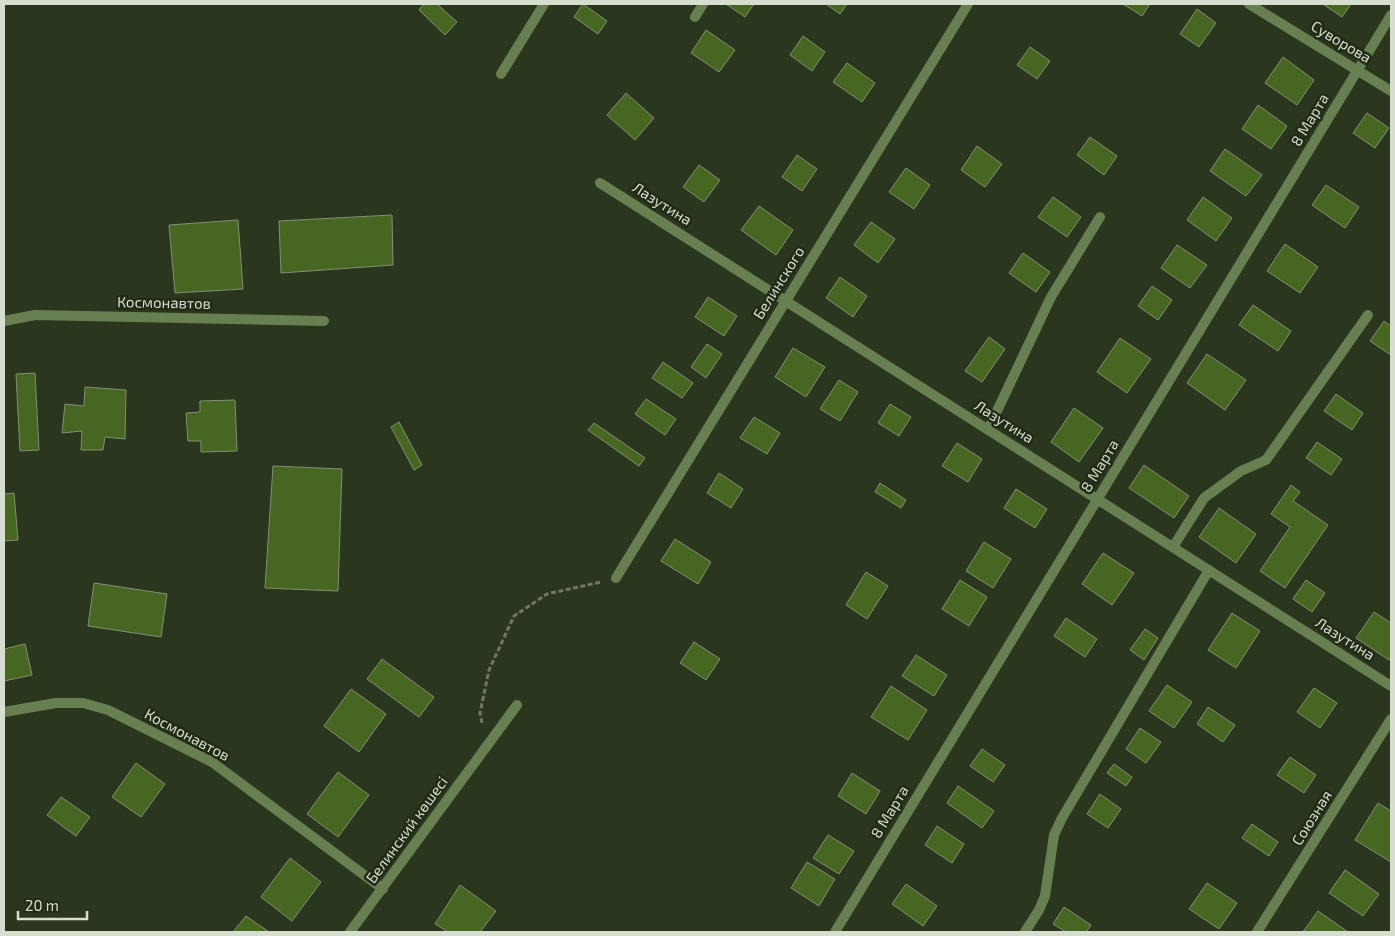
<svg xmlns="http://www.w3.org/2000/svg" width="1395" height="936" viewBox="0 0 1395 936" font-family="'Exo 2',sans-serif">
<rect width="100%" height="100%" fill="#2b361f"/>
<!-- building -->
<path fill="#476622" stroke="#839076" d="M424 4H437L457 22 445 35 419 10Z
M583 4 607 21 598 34 574 17Z
M726 4H754L745 17Z
M826 4H847L840 14Z
M1123 4H1150L1142 16Z
M1323 4H1351L1342 17Z
M1197 9 1216 23 1199 47 1180 34Z
M706 30 735 50 719 72 691 53Z
M803 36 825 52 812 71 790 55Z
M1030 47 1050 61 1037 79 1017 65Z
M1283 57 1314 80 1297 105 1265 83Z
M847 63 875 83 862 102 833 82Z
M626 93 654 118 635 140 607 115Z
M1258 105 1287 126 1271 149 1242 129Z
M1367 113 1389 128 1375 148 1353 133Z
M1090 137 1117 156 1104 175 1077 155Z
M977 146 1002 164 985 187 961 170Z
M1225 149 1262 175 1246 196 1210 171Z
M797 155 817 169 802 191 782 177Z
M699 165 720 180 704 202 683 187Z
M906 168 930 185 914 209 889 192Z
M1326 185 1359 207 1345 228 1312 205Z
M1053 197 1081 217 1067 237 1038 217Z
M1203 197 1232 218 1216 241 1187 220Z
M759 206 793 230 776 255 741 230Z
M392 215 393 265 281 273 279 221Z
M238 220 243 289 175 293 169 225Z
M871 222 895 239 878 263 854 245Z
M1285 244 1318 267 1300 293 1267 271Z
M1177 245 1207 265 1190 288 1161 268Z
M1023 253 1050 272 1036 292 1009 273Z
M840 277 867 296 853 317 826 298Z
M1152 286 1172 300 1158 320 1138 306Z
M708 297 737 316 724 336 695 317Z
M1253 305 1291 331 1278 351 1239 325Z
M1384 321 1391 326V355L1370 341Z
M989 337 1005 349 982 382 965 371Z
M1120 338 1151 359 1127 393 1097 372Z
M707 344 722 354 706 378 691 367Z
M793 348 825 367 806 397 775 377Z
M1207 354 1246 380 1225 410 1187 383Z
M663 362 693 383 682 398 652 378Z
M35 373 39 450 20 451 16 374Z
M839 380 858 392 840 421 820 409Z
M85 387 126 390 125 439 105 437 103 450H81L82 431 62 433 65 404 84 406Z
M1336 394 1363 413 1352 430 1324 411Z
M646 399 676 419 665 435 635 414Z
M235 400 237 451 201 452V441H188L186 413 200 412V401Z
M890 404 911 417 899 436 878 423Z
M1074 408 1103 428 1079 462 1051 442Z
M754 417 780 433 767 454 740 438Z
M399 422 422 465 414 470 391 427Z
M594 423 645 458 639 466 588 430Z
M1317 442 1342 459 1331 475 1306 458Z
M957 443 982 459 968 482 942 466Z
M1144 465 1189 496 1174 518 1129 488Z
M273 466 342 469 338 591 265 588Z
M719 473 743 489 731 508 707 493Z
M880 483 906 500 901 508 875 492Z
M1291 485 1300 492 1293 501 1328 525 1285 588 1260 571 1290 527 1271 514Z
M1016 489 1047 509 1035 528 1004 508Z
M14 493 18 540 4 541V494Z
M1219 508 1256 534 1236 563 1199 537Z
M675 539 711 562 698 584 661 561Z
M984 542 1011 559 993 588 966 571Z
M1103 553 1134 573 1112 605 1082 584Z
M866 572 888 586 867 619 846 605Z
M960 580 987 597 969 626 942 609Z
M1306 580 1325 593 1312 612 1293 599Z
M94 583 167 594 161 637 88 626Z
M1374 612 1391 623V656L1389 660 1356 638Z
M1232 613 1260 631 1236 668 1208 650Z
M1066 618 1097 639 1085 657 1054 636Z
M1145 629 1158 638 1144 660 1130 650Z
M694 642 720 659 706 680 680 663Z
M25 644 32 675 4 681V649Z
M916 655 947 675 934 696 902 676Z
M382 659 434 697 419 717 367 679Z
M1167 685 1192 702 1174 728 1149 711Z
M891 686 927 710 908 740 871 717Z
M1314 688 1337 703 1320 728 1297 712Z
M351 689 386 714 359 752 324 726Z
M1208 707 1235 725 1223 742 1197 724Z
M1140 728 1161 742 1146 763 1126 749Z
M982 749 1005 765 993 782 970 766Z
M1290 757 1316 775 1304 793 1277 775Z
M136 763 165 784 141 817 112 797Z
M1114 764 1132 777 1126 786 1107 773Z
M338 772 369 795 338 837 307 814Z
M852 773 880 791 866 814 838 796Z
M958 786 994 811 982 828 947 803Z
M1100 794 1121 809 1108 828 1087 814Z
M61 797 90 817 76 836 47 815Z
M1378 803 1391 811V862L1355 840Z
M1252 824 1278 842 1269 856 1242 838Z
M937 826 964 844 952 863 925 845Z
M828 835 854 851 839 874 813 858Z
M290 858 321 882 292 921 261 897Z
M807 862 835 879 819 906 791 888Z
M1345 870 1379 894 1363 916 1329 893Z
M1207 883 1237 903 1219 929 1189 909Z
M906 884 937 906 923 926 892 904Z
M460 885 496 911 480 932H448L435 924Z
M1064 907 1091 925 1086 932H1066L1053 924Z
M1318 911 1348 932H1303Z
M246 916 269 932H233Z"/>
<g fill="none" stroke-linecap="round" stroke-linejoin="round">
<!-- path -->
<path stroke="#6e7865" stroke-width="3" stroke-dasharray="5 2.5" stroke-linecap="butt" d="M482 723 480 713 489 670 514 616 547 594 601 582"/>
<!-- lane -->
<path stroke="#687f51" stroke-width="10" d="M695 17 703 4
M988 430 1051 297 1100 217
M1173 547 1204 498 1241 471 1266 460 1368 315
M1025 932 1039 910 1045 896 1054 835 1062 818 1209 570"/>
<!-- street -->
<path stroke="#687f51" stroke-width="10" d="M1249 4 1391 91
M501 74 544 4
M600 183 1391 686
M4 321 35 315 324 321
M616 578 968 4
M4 712 56 703H83L108 710 212 762 383 889
M350 932 517 705
M835 932 1391 15
M1257 932 1391 719"/>
</g>
<g text-anchor="middle" stroke-width="5" stroke-linejoin="round" paint-order="stroke">
<!-- street labels -->
<g font-size="15" fill="#d6ded0" stroke="#212c16">
<text transform="translate(1341 42) rotate(31)" y="5">Суворова</text>
<text transform="translate(1310 120) rotate(-59)" y="5">8 Марта</text>
<text transform="translate(662 204) rotate(32)" y="5">Лазутина</text>
<text transform="translate(779 283) rotate(-58)" y="5">Белинского</text>
<text transform="translate(164 303) rotate(1)" y="5">Космонавтов</text>
<text transform="translate(1004 422) rotate(32)" y="5">Лазутина</text>
<text transform="translate(1100 466) rotate(-59)" y="5">8 Марта</text>
<text transform="translate(1345 639) rotate(32)" y="5">Лазутина</text>
<text transform="translate(187 735) rotate(28)" y="5">Космонавтов</text>
<text transform="translate(890 812) rotate(-59)" y="5">8 Марта</text>
<text transform="translate(1312 818) rotate(-58)" y="5">Союзная</text>
<text transform="translate(407 830) rotate(-54)" y="5">Белинский көшесі</text>
</g>
</g>
<!-- border -->
<rect width="1395" height="936" fill="none" stroke="#d6ded0" stroke-width="10"/>
<!-- scale -->
<path d="M18 911v8h69v-8" fill="none" stroke="#d6ded0" stroke-width="2.5"/>
<text x="25" y="911" font-size="15" fill="#d6ded0" stroke="#212c16" stroke-width="4" paint-order="stroke">20 m</text>
</svg>
